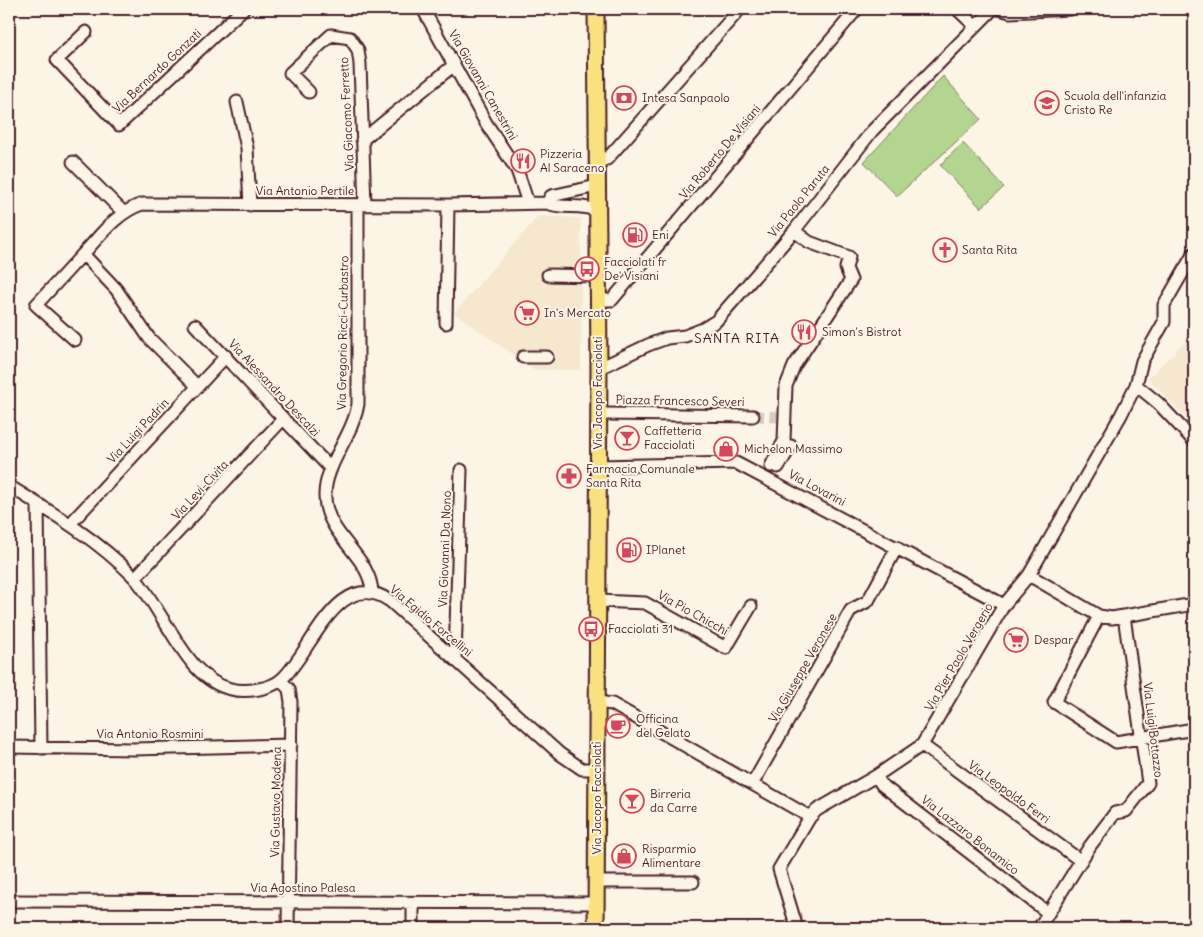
<svg xmlns="http://www.w3.org/2000/svg" width="1203" height="937" viewBox="0 0 1203 937" font-family="Delius,sans-serif">
<rect width="100%" height="100%" fill="#fcf5e5"/>
<filter id="ink" filterUnits="userSpaceOnUse"><feTurbulence type="fractalNoise" baseFrequency=".02" numOctaves="2"/><feDisplacementMap in="SourceGraphic" scale="10" xChannelSelector="R" yChannelSelector="G"/><feConvolveMatrix kernelMatrix="1 2 1 2 8 2 1 2 1" color-interpolation-filters="sRGB"/></filter>
<g filter="url(#ink)">
<!-- built -->
<path fill="#f6e8cf" d="M538 216 581 218V370H535L454 313Z
M1194 333V426L1148 378Z"/>
<!-- green -->
<path fill="#b2d590" stroke="#7e7a5e" d="M943 76 981 119 897 196 864 162Z
M963 143 1004 187 981 208 940 165Z"/>
<g fill="none" stroke-linecap="round" stroke-linejoin="round">
<!-- minor-tunnel -->
<path stroke="#d8cac0" stroke-width="11" stroke-dasharray="11 5.5" stroke-linecap="butt" d="M753 416 780 417"/>
<!-- minor casing -->
<g stroke="#4a1f2b" stroke-width="15">
<path id="minor" d="M423 9 486 123 517 170 528 203
M957 9 975 26
M999 9 1010 12 1070 9
M86 32 57 60 119 125 243 9
M309 92 290 73 331 35 350 38 358 50 360 64 365 205
M237 102 247 148 250 205
M362 140 454 65
M73 162 123 212
M597 162 607 159 740 9
M547 203 551 196 597 186
M358 205V404C353 436 324 465 325 497 326 536 370 555 372 592
M548 275 598 276
M598 300H612L857 9
M446 323 448 205
M195 325 331 469
M75 340 36 305 83 254
M523 357H547
M599 365H606L648 345 667 338 685 336 703 329 716 321 794 231 872 131 993 9
M1136 385 1158 403 1194 441
M197 386 149 338 116 289 83 254C101 235 116 213 142 204L448 205 547 203C563 210 580 203 597 211
M606 414 753 416
M598 466 736 463 1004 605
M771 466 784 441 786 386 794 366 851 280 846 268 849 257 809 242 797 233
M778 467 791 446
M9 486C53 513 98 540 134 577 146 590 156 609 166 624 182 649 199 682 231 689 245 693 271 689 282 679 312 652 338 565 390 601L560 754 582 769H596
M38 504 41 748
M70 524 226 356
M1029 575 1099 616 1112 618 1194 604
M135 578 283 419
M598 601 645 603 726 648 751 606
M1099 616 1054 702 1116 742 1194 729
M455 658 461 470
M281 681 289 689 291 702 288 928
M597 702 612 704 810 817
M922 745 1081 861
M9 747 134 749 291 745
M876 776 882 785 1048 913
M753 783 851 610 868 601 897 547
M596 882H693
M9 901 597 903
M413 928V904
M797 928 779 869 810 817 817 810 876 776 922 745 1004 605 1029 575 1121 415 1136 385 1142 361 1164 322V305L1194 253
M1039 928 1090 846 1115 813 1126 811 1148 783 1124 616"/>
</g>
<!-- major casing -->
<g stroke="#4a1f2b" stroke-width="19">
<path id="major" d="M596 928 599 365 596 9"/>
</g>
<!-- minor -->
<use href="#minor" stroke="#fcf5e5" stroke-width="11"/>
<!-- major -->
<use href="#major" stroke="#fae180" stroke-width="15"/>
</g>
</g>
<!-- icons -->
<defs>
<g id="bank-ring" transform="scale(1.25)"><circle r="9.5" fill="#fcf5e5" stroke="#d1495b" stroke-width="1.5"/><path d="M-6-4H6V4H-6ZM0-2.3a2.3 2.3 0 1 0 0 4.6a2.3 2.3 0 1 0 0-4.6Z" fill="#d1495b"/></g>
<g id="school-ring" transform="scale(1.25)"><circle r="9.5" fill="#fcf5e5" stroke="#d1495b" stroke-width="1.5"/><path d="M0-5L7-2L0 1L-7-2ZM-4 1L0 2.5L4 1V4Q0 6-4 4Z" fill="#d1495b"/></g>
<g id="restaurant-ring" transform="scale(1.25)"><circle r="9.5" fill="#fcf5e5" stroke="#d1495b" stroke-width="1.5"/><path d="M-5-6h1v4h1v-4h1v4h1v-4h1v5L-1.5 .5V6h-2V.5L-5-1ZM5-6V6H3V1.5H1.5Q1.5-4 5-6Z" fill="#d1495b"/></g>
<g id="fuel-ring" transform="scale(1.25)"><circle r="9.5" fill="#fcf5e5" stroke="#d1495b" stroke-width="1.5"/><path d="M-5.5-6h7V0h2V4h1.3V-2.5L3-4.5l.8-.8L6-3V5H2.5V1h-1V6h-7ZM-4.2-4.7v3.2H.2V-4.7Z" fill="#d1495b"/></g>
<g id="church-ring" transform="scale(1.25)"><circle r="9.5" fill="#fcf5e5" stroke="#d1495b" stroke-width="1.5"/><path d="M-1.2-6h2.4v3.5h3.3v2.4h-3.3V6h-2.4V-.1h-3.3v-2.4h3.3Z" fill="#d1495b"/></g>
<g id="bus-ring" transform="scale(1.25)"><circle r="9.5" fill="#fcf5e5" stroke="#d1495b" stroke-width="1.5"/><path d="M-5-6H5V4H4V6H2V4H-2V6H-4V4H-5ZM-3.5-4V0h7V-4ZM-3.5 1.2v1.5H-2V1.2ZM2 1.2v1.5H3.5V1.2Z" fill="#d1495b"/></g>
<g id="supermarket-ring" transform="scale(1.25)"><circle r="9.5" fill="#fcf5e5" stroke="#d1495b" stroke-width="1.5"/><path d="M-6-5.5h2.5l.6 2H6L4.5 2H-2.5L-4.4-4H-6ZM-1.5 3.2a1.3 1.3 0 1 0 .1 0ZM3 3.2a1.3 1.3 0 1 0 .1 0Z" fill="#d1495b"/></g>
<g id="bar-ring" transform="scale(1.25)"><circle r="9.5" fill="#fcf5e5" stroke="#d1495b" stroke-width="1.5"/><path d="M-6-5H6L.8 .8V4.5H3.5V6h-7V4.5H-.8V.8Z" fill="#d1495b"/></g>
<g id="shop-ring" transform="scale(1.25)"><circle r="9.5" fill="#fcf5e5" stroke="#d1495b" stroke-width="1.5"/><path d="M-5-2.5h2.3a2.7 3.5 0 0 1 5.4 0H5L5.5 6h-11ZM-1.5-2.5h3a1.5 2.3 0 0 0-3 0Z" fill="#d1495b"/></g>
<g id="pharmacy-ring" transform="scale(1.25)"><circle r="9.5" fill="#fcf5e5" stroke="#d1495b" stroke-width="1.5"/><path d="M-2-6h4v4h4v4h-4v4h-4v-4h-4v-4h4Z" fill="#d1495b"/></g>
<g id="cafe-ring" transform="scale(1.25)"><circle r="9.5" fill="#fcf5e5" stroke="#d1495b" stroke-width="1.5"/><path d="M-5.5-4.5H6V0H3Q3 3.5 0 3.5H-2.5Q-5.5 3.5-5.5 0ZM3-3.2v2h1.7v-2ZM-6 4.5H4V6H-6Z" fill="#d1495b"/></g>
</defs>
<g fill-rule="evenodd">
<use href="#bank-ring" x="624" y="98"/>
<use href="#school-ring" x="1047" y="103"/>
<use href="#restaurant-ring" x="523" y="161"/>
<use href="#fuel-ring" x="635" y="235"/>
<use href="#church-ring" x="945" y="250"/>
<use href="#bus-ring" x="587" y="269"/>
<use href="#supermarket-ring" x="527" y="313"/>
<use href="#restaurant-ring" x="804" y="332"/>
<use href="#bar-ring" x="627" y="438"/>
<use href="#shop-ring" x="726" y="449"/>
<use href="#pharmacy-ring" x="569" y="476"/>
<use href="#fuel-ring" x="629" y="550"/>
<use href="#bus-ring" x="591" y="629"/>
<use href="#supermarket-ring" x="1016" y="640"/>
<use href="#cafe-ring" x="618" y="726"/>
<use href="#bar-ring" x="632" y="801"/>
<use href="#shop-ring" x="624" y="856"/>
</g>
<g text-anchor="middle" stroke-width="4" stroke-linejoin="round" paint-order="stroke">
<!-- street labels -->
<g font-size="12" fill="#4a1f2b" stroke="#fcf5e5">
<text transform="translate(157 71) rotate(-43)" y="4">Via Bernardo Gonzati</text>
<text transform="translate(483 85) rotate(60)" y="4">Via Giovanni Canestrini</text>
<text transform="translate(347 114) rotate(-93)" y="4">Via Giacomo Ferretto</text>
<text transform="translate(720 152) rotate(-50)" y="4">Via Roberto De Visiani</text>
<text x="305" y="195">Via Antonio Pertile</text>
<text transform="translate(799 201) rotate(-51)" y="4">Via Paolo Paruta</text>
<text transform="translate(343 333) rotate(-89)" y="4">Via Gregorio Ricci-Curbastro</text>
<text transform="translate(274 388) rotate(47)" y="4">Via Alessandro Descalzi</text>
<text transform="translate(598 393) rotate(-90)" y="4">Via Jacopo Facciolati</text>
<text transform="translate(680 401) rotate(1)" y="4">Piazza Francesco Severi</text>
<text transform="translate(138 431) rotate(-47)" y="4">Via Luigi Padrin</text>
<text transform="translate(817 488) rotate(28)" y="4">Via Lovarini</text>
<text transform="translate(200 490) rotate(-47)" y="4">Via Levi-Civita</text>
<text transform="translate(445 549) rotate(-88)" y="4">Via Giovanni Da Nono</text>
<text transform="translate(693 613) rotate(29)" y="4">Via Pio Chicchi</text>
<text transform="translate(431 621) rotate(40)" y="4">Via Egidio Forcellini</text>
<text transform="translate(959 657) rotate(-60)" y="4">Via Pier Paolo Vergerio</text>
<text transform="translate(803 668) rotate(-60)" y="4">Via Giuseppe Veronese</text>
<text transform="translate(1153 730) rotate(83)" y="4">Via Luigi Bottazzo</text>
<text x="150" y="738">Via Antonio Rosmini</text>
<text transform="translate(1009 792) rotate(36)" y="4">Via Leopoldo Ferri</text>
<text transform="translate(597 798) rotate(-90)" y="4">Via Jacopo Facciolati</text>
<text transform="translate(276 802) rotate(-89)" y="4">Via Gustavo Modena</text>
<text transform="translate(970 835) rotate(38)" y="4">Via Lazzaro Bonamico</text>
<text x="303" y="892">Via Agostino Palesa</text>
</g>
<!-- poi labels -->
<g font-size="12" fill="#4a1f2b" stroke="#fcf5e5" text-anchor="start">
<text x="1064" y="100">Scuola dell'infanzia<tspan x="1064" dy="14">Cristo Re</tspan></text>
<text x="642" y="102">Intesa Sanpaolo</text>
<text x="540" y="158">Pizzeria<tspan x="540" dy="14">Al Saraceno</tspan></text>
<text x="652" y="239">Eni</text>
<text x="962" y="254">Santa Rita</text>
<text x="604" y="266">Facciolati fr<tspan x="604" dy="14">De' Visiani</tspan></text>
<text x="544" y="317">In's Mercato</text>
<text x="822" y="336">Simon's Bistrot</text>
<text x="644" y="435">Caffetteria<tspan x="644" dy="14">Facciolati</tspan></text>
<text x="744" y="453">Michelon Massimo</text>
<text x="586" y="473">Farmacia Comunale<tspan x="586" dy="14">Santa Rita</tspan></text>
<text x="646" y="554">IPlanet</text>
<text x="608" y="633">Facciolati 31</text>
<text x="1034" y="644">Despar</text>
<text x="636" y="723">Officina<tspan x="636" dy="14">del Gelato</tspan></text>
<text x="650" y="798">Birreria<tspan x="650" dy="14">da Carre</tspan></text>
<text x="642" y="853">Risparmio<tspan x="642" dy="14">Alimentare</tspan></text>
</g>
<!-- neighbourhood labels -->
<g font-size="14" letter-spacing="1" fill="#4a1f2b" stroke="#fcf5e5">
<text x="737" y="343">SANTA RITA</text>
</g>
</g>
<!-- margin -->
<rect width="1203" height="937" fill="none" stroke="#fcf5e5" stroke-width="30"/>
<rect x="15" y="15" width="1173" height="907" fill="none" stroke="#4a1f2b" stroke-width="2" filter="url(#ink)"/>
</svg>
